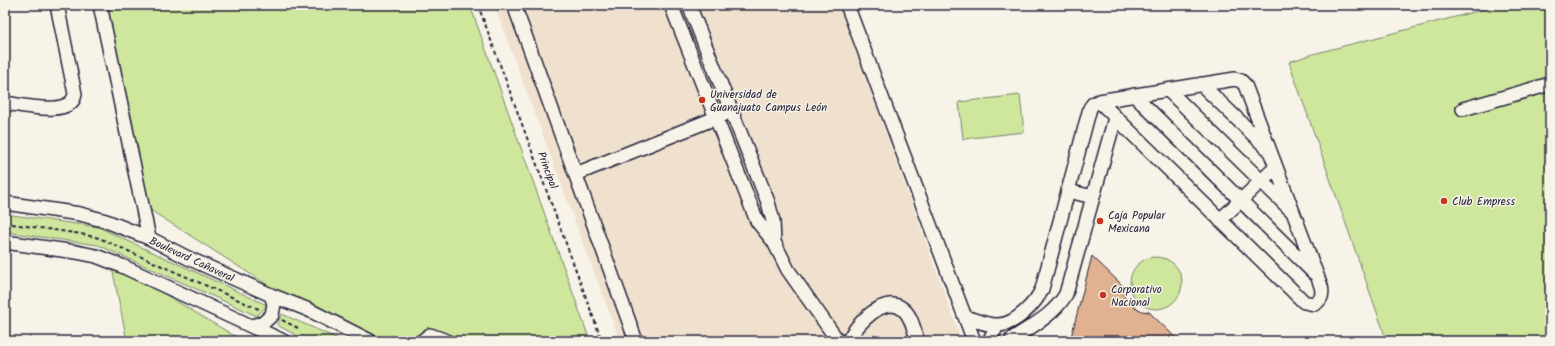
<svg xmlns="http://www.w3.org/2000/svg" width="1555" height="346" viewBox="0 0 1555 346" font-family="Kalam,sans-serif">
<rect width="100%" height="100%" fill="#f7f3e8"/>
<filter id="ink" filterUnits="userSpaceOnUse"><feTurbulence type="fractalNoise" baseFrequency=".025" numOctaves="2"/><feDisplacementMap in="SourceGraphic" scale="8" xChannelSelector="R" yChannelSelector="G"/><feConvolveMatrix kernelMatrix="1 2 1 2 8 2 1 2 1" color-interpolation-filters="sRGB"/></filter>
<g filter="url(#ink)">
<!-- built -->
<path fill="#f0e0ce" d="M494 5H839L962 341H620Z"/>
<!-- green -->
<path fill="#cee79d" stroke="#78846c" d="M106 5H470L590 341H355L144 206 132 120Z
M1501 5H1550V341H1387L1289 62 1313 54Z
M1020 95 1024 132 963 139 959 102Z
M5 214 98 227 267 305 257 316 98 245 5 232Z
M1130 283a26 26 0 1 1 52 0a26 26 0 1 1-52 0Z
M111 262 243 341H127Z
M282 314 343 341H307L277 325Z"/>
<!-- building -->
<path fill="#e0b291" stroke="#22223b" d="M1092 256 1121 284 1122 291 1126 299 1133 306 1142 311 1149 312 1179 341H1070Z"/>
<g fill="none" stroke-linecap="round" stroke-linejoin="round">
<!-- minor casing -->
<g stroke="#22223b" stroke-width="16">
<path id="minor" d="M100 5 149 238
M514 5 636 341
M671 5 757 221 774 242 788 270 838 341
M689 5 768 202 773 221 774 242
M847 5 974 341
M1201 84 1266 147
M1168 90 1291 210
M1134 95 1315 274
M5 103C21 105 72 118 75 94L57 5
M1463 109 1550 84
M576 174 723 115
M1068 191 1093 197
M5 203 80 214 106 221 149 238 188 258 271 295 309 310 370 341
M1220 220 1276 167
M5 242 76 252 96 256 122 266 283 341
M965 317C975 320 988 326 998 325 1015 325 1036 303 1042 289L1090 108 1093 104 1099 101 1235 79 1241 81 1245 85 1321 286C1323 294 1322 300 1314 304L1304 302 1099 101
M251 326 263 323 272 315 274 304 271 295
M1012 339C1032 326 1054 315 1066 294L1115 118
M422 341 430 335 447 341
M848 341C856 326 884 292 904 310 912 317 914 331 918 341
M989 341 997 326"/>
</g>
<!-- path -->
<path stroke="#22223b" stroke-width="2" stroke-dasharray="4 3" stroke-linecap="butt" d="M478 5 602 341
M5 223 81 234 99 238 261 310
M282 320 298 328"/>
<!-- minor -->
<use href="#minor" stroke="#f7f3e8" stroke-width="13"/>
</g>
</g>
<!-- markers -->
<g fill="#c8321e" stroke="#f7f3e8" stroke-width="1.5">
<circle cx="702" cy="100" r="4"/>
<circle cx="1444" cy="201" r="4"/>
<circle cx="1100" cy="221" r="4"/>
<circle cx="1103" cy="295" r="4"/>
</g>
<g text-anchor="middle" stroke-width="3" stroke-linejoin="round" paint-order="stroke">
<!-- poi labels -->
<g font-size="11" fill="#22223b" stroke="#f7f3e8" text-anchor="start">
<text x="710" y="98">Universidad de<tspan x="710" dy="13">Guanajuato Campus León</tspan></text>
<text x="1452" y="205">Club Empress</text>
<text x="1108" y="219">Caja Popular<tspan x="1108" dy="13">Mexicana</tspan></text>
<text x="1111" y="293">Corporativo<tspan x="1111" dy="13">Nacional</tspan></text>
</g>
<!-- street labels -->
<g font-size="11" fill="#22223b" stroke="#f7f3e8">
<text transform="translate(548 170) rotate(70)" y="4">Principal</text>
<text transform="translate(192 259) rotate(25)" y="4">Boulevard Cañaveral</text>
</g>
</g>
<!-- margin -->
<rect width="1555" height="346" fill="none" stroke="#f7f3e8" stroke-width="20"/>
<rect x="10" y="10" width="1535" height="326" fill="none" stroke="#22223b" stroke-width="1.5" filter="url(#ink)"/>
</svg>
